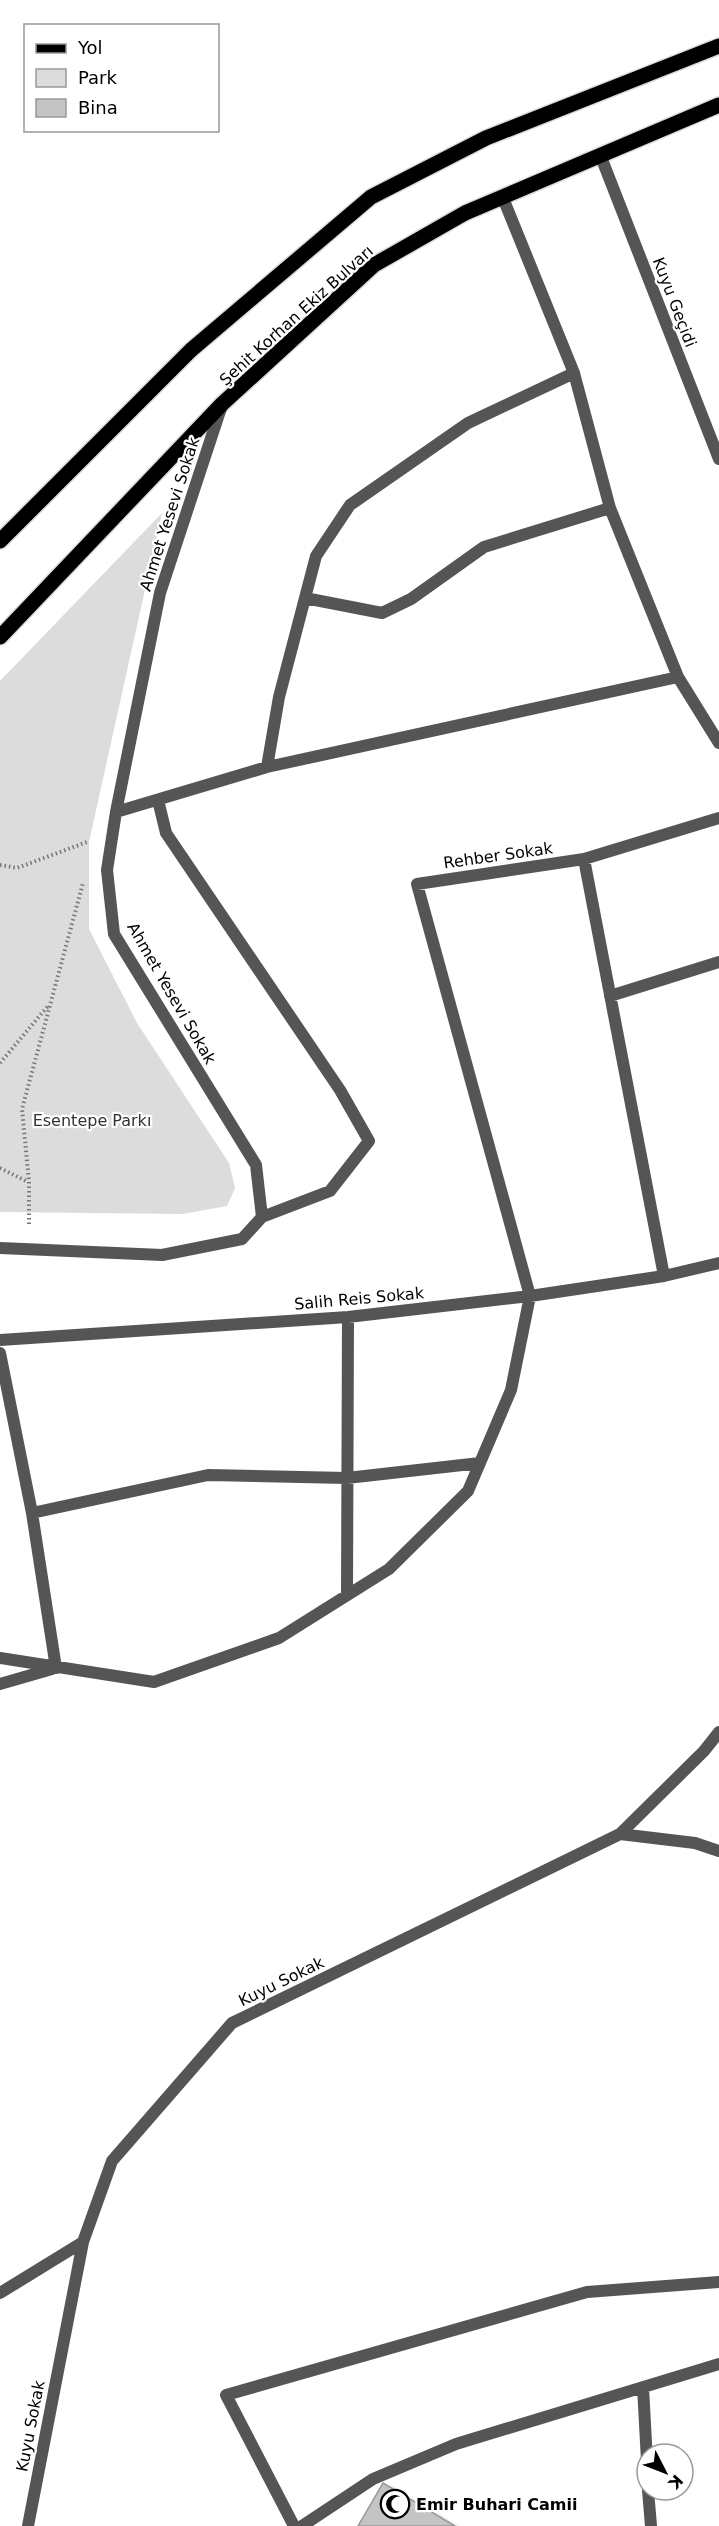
<svg xmlns="http://www.w3.org/2000/svg" width="719" height="2526" viewBox="0 0 719 2526" font-family="'DejaVu Sans',sans-serif">
<defs>
<filter id="shadow"><feDropShadow dx="6" dy="4" stdDeviation="1.5" flood-color="#0004"/></filter>
</defs>
<rect width="100%" height="100%" fill="#fff"/>
<!-- green -->
<path fill="#dcdcdc" d="M162 513 89 842V929L137 1023 229 1163 235 1188 227 1206 183 1214 0 1212V681Z"/>
<!-- building -->
<path fill="#c4c4c4" stroke="#999" stroke-width="1.5" filter="url(#shadow)" d="M383 2483 455 2526H358Z"/>
<g fill="none" stroke-linecap="round" stroke-linejoin="round">
<!-- primary casing -->
<g stroke="#dbdbdb" stroke-width="18">
<path id="primary" d="M0 541 191 350 371 197 486 138 719 46
M0 637 222 404 374 265 465 213 719 105"/>
</g>
<!-- path -->
<path stroke="#777" stroke-width="4" stroke-dasharray="1.5 3" stroke-linecap="butt" d="M0 865 17 868 87 842
M0 1063 48 1006
M0 1168 28 1182
M29 1224V1182L22 1109 83 883"/>
<!-- street -->
<path stroke="#555" stroke-width="12" d="M601 157 719 459
M503 198 574 373 610 508 678 677 719 743
M305 598 382 613 411 599 484 547 610 508
M267 767 279 697 316 556 350 505 468 423 574 373
M158 800 166 833 340 1090 369 1141 330 1191 262 1217
M116 812 267 767 678 677
M610 996 719 962
M0 1248 162 1255 242 1239 262 1217 256 1165 114 934 107 870 116 812 160 593 222 405
M664 1276 584 859 719 818
M0 1340 348 1317 530 1296 664 1276 719 1263
M0 1353 32 1513
M347 1595 348 1317
M0 1658 154 1682 279 1638 389 1569 468 1491 511 1390 530 1296 417 884 584 859
M56 1668 32 1513 208 1475 347 1478 480 1463
M0 1684 52 1669
M620 1834 695 1843 719 1851
M0 2293 83 2242
M643 2387 647 2461
M648 2490 651 2526
M28 2526 83 2242 112 2161 232 2023 620 1834 704 1751 719 1732
M294 2526 226 2395 587 2292 719 2282
M302 2526 373 2479 456 2444 719 2364"/>
<!-- primary -->
<use href="#primary" stroke="#000" stroke-width="15"/>
</g>
<!-- icons -->
<defs>
<g id="mosque-ring" transform="scale(1.5)"><circle r="9.5" fill="#fff" stroke="#000" stroke-width="1.5"/><path d="M3.5-4.9A6 6 0 1 0 3.5 4.9A5 5 0 1 1 3.5-4.9Z" fill="#000"/></g>
</defs>
<g fill-rule="evenodd">
<use href="#mosque-ring" x="395" y="2504"/>
</g>
<g text-anchor="middle" stroke-width="4.5" stroke-linejoin="round" paint-order="stroke">
<!-- street labels -->
<g font-size="16" fill="#000" stroke="#fff">
<text transform="translate(675 302) rotate(69)" y="6">Kuyu Geçidi</text>
<text transform="translate(296 315) rotate(-42)" y="6">Şehit Korhan Ekiz Bulvarı</text>
<text transform="translate(169 514) rotate(-72)" y="6">Ahmet Yesevi Sokak</text>
<text transform="translate(498 855) rotate(-8)" y="6">Rehber Sokak</text>
<text transform="translate(172 993) rotate(60)" y="6">Ahmet Yesevi Sokak</text>
<text transform="translate(359 1298) rotate(-5)" y="6">Salih Reis Sokak</text>
<text transform="translate(281 1981) rotate(-26)" y="6">Kuyu Sokak</text>
<text transform="translate(30 2426) rotate(-79)" y="6">Kuyu Sokak</text>
</g>
<!-- park labels -->
<g font-size="16" fill="#333" stroke="#fff">
<text x="92" y="1126">Esentepe Parkı</text>
</g>
<!-- poi labels -->
<g font-size="16" font-weight="bold" fill="#000" stroke="#fff" text-anchor="start">
<text x="416" y="2510">Emir Buhari Camii</text>
</g>
</g>
<!-- legend -->
<rect x="24" y="24" width="195" height="108" fill="#ffffff" stroke="#999999" stroke-width="1.5"/>
<rect x="36" y="44" width="30" height="9" fill="#000000" stroke="#999999" stroke-width="1.5"/>
<text x="78" y="54" font-size="18" fill="#000000">Yol</text>
<rect x="36" y="69" width="30" height="18" fill="#dcdcdc" stroke="#999999" stroke-width="1.5"/>
<text x="78" y="84" font-size="18" fill="#000000">Park</text>
<rect x="36" y="99" width="30" height="18" fill="#c4c4c4" stroke="#999999" stroke-width="1.5"/>
<text x="78" y="114" font-size="18" fill="#000000">Bina</text>
<!-- north arrow -->
<g transform="translate(665 2472) rotate(132)"><circle r="28" fill="#ffffff" stroke="#999999" stroke-width="1.5"/>
<path d="M0-4.5L10 22L0 15L-10 22Z" fill="#000000"/>
<text y="-9" font-size="16" font-weight="bold" text-anchor="middle" fill="#000000">K</text>
</g>
</svg>
